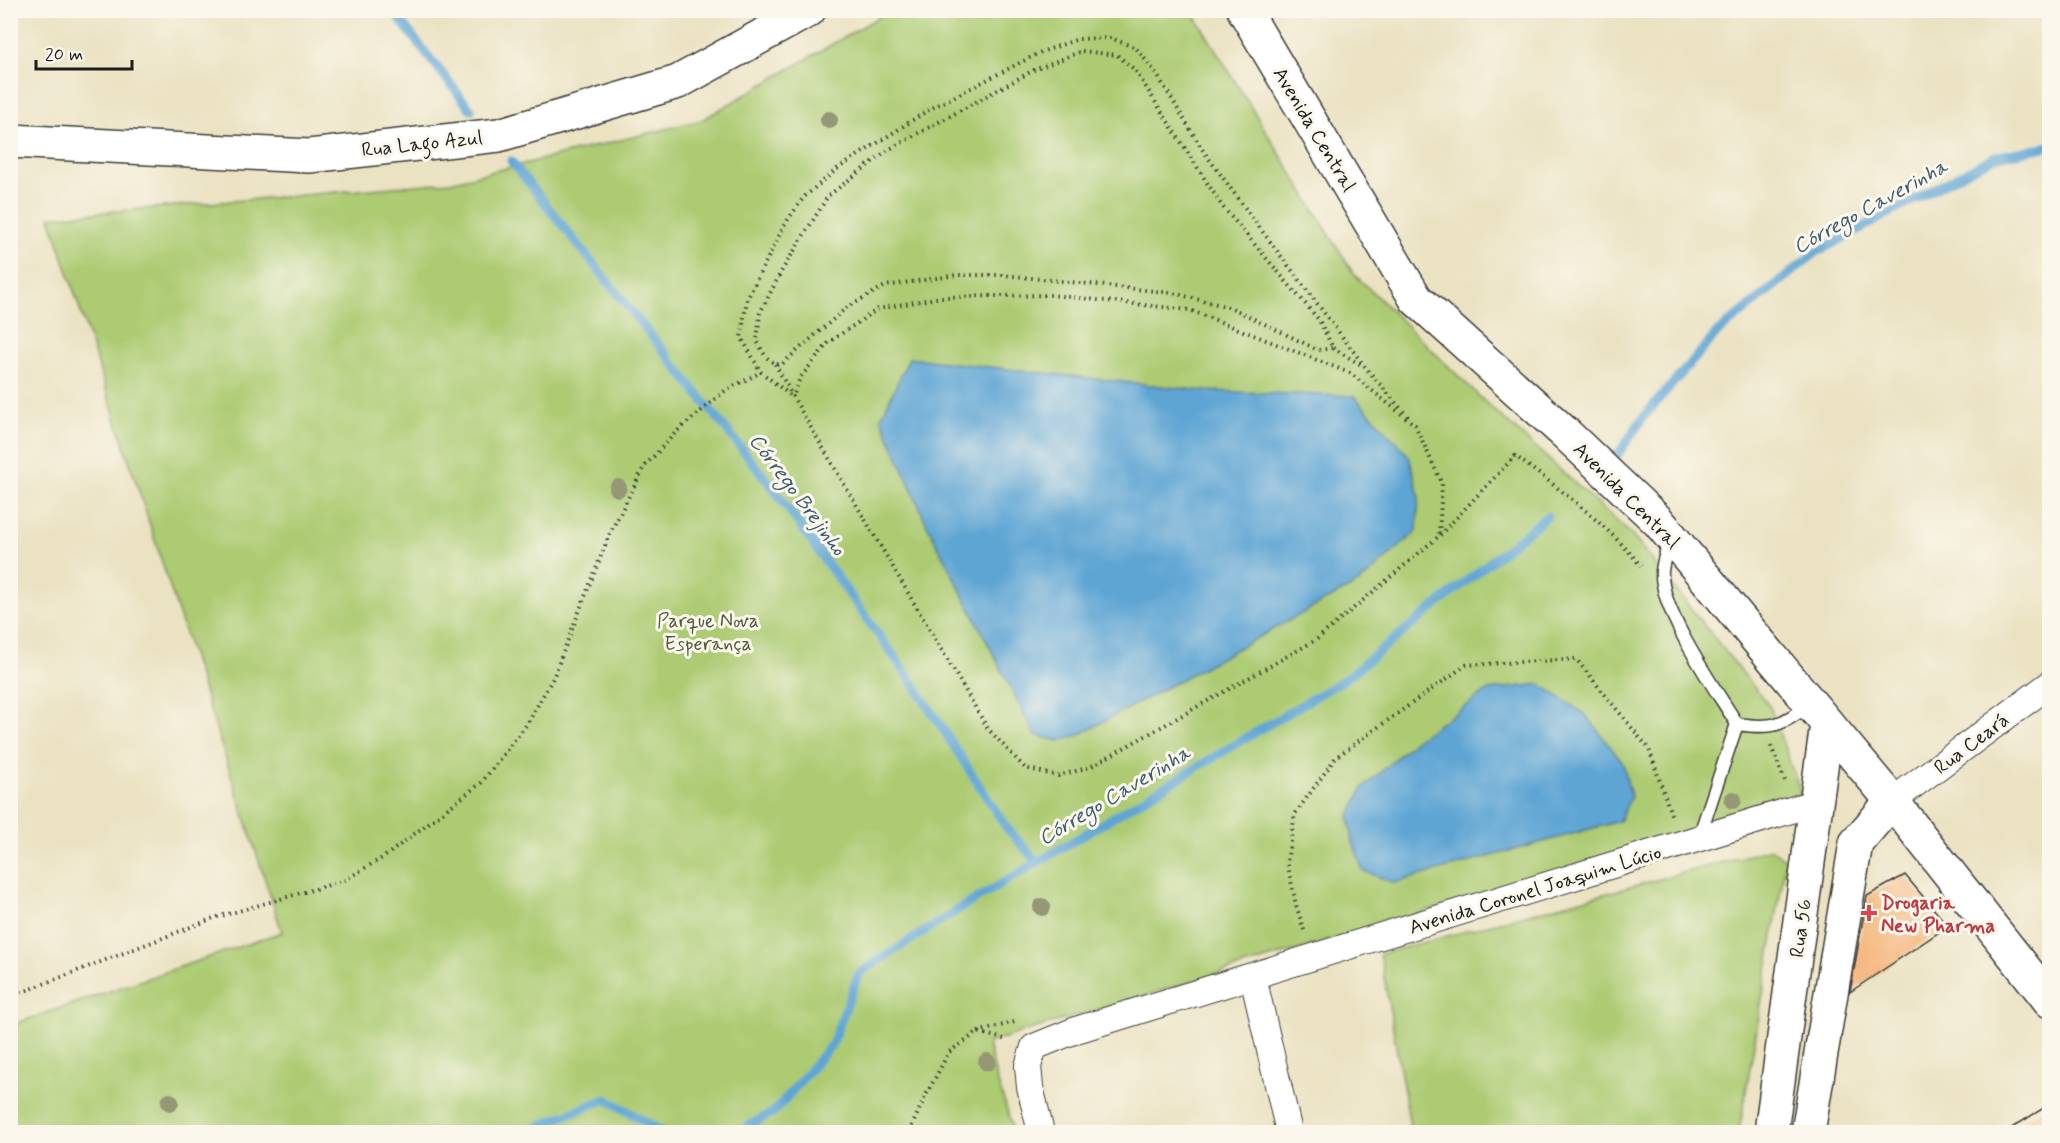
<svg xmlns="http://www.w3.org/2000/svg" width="2060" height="1143" viewBox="0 0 2060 1143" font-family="Mynerve,sans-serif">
<rect width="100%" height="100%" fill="#fbf7ec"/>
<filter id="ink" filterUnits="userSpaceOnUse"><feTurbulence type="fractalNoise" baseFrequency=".0167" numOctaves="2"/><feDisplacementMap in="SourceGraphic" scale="12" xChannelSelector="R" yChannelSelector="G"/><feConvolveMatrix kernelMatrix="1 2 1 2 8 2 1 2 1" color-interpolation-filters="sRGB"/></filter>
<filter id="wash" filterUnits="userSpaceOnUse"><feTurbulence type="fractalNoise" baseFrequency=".008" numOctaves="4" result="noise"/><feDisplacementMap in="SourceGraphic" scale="24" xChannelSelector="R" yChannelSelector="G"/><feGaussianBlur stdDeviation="1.35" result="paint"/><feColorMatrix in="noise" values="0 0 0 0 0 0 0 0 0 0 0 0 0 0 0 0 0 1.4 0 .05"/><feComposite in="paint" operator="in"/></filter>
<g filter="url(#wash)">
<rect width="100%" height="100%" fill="#ebe2c2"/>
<!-- green -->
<path fill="#accb72" stroke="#647447" stroke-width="1.5" d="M889 11H1192L1353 273 1484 401 1631 534 1770 707 1803 799 1039 1027 988 1043 995 1073 1014 1132H11V1025L282 932 50 217 450 182 702 120Z
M1771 849 1786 860 1739 1132H1411L1380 954Z"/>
<!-- water -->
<path fill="#5ea5d4" stroke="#3d6078" stroke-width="1.5" d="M909 358 1205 391 1354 396 1409 456 1419 496 1417 531 1360 582 1079 735 1058 741 1035 735 927 525 881 418Z
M1540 684 1586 715 1623 763 1631 797 1619 821 1394 883 1363 871 1353 842 1349 817 1363 788 1417 739 1489 690Z"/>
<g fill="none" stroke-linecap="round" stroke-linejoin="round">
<!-- stream -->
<path stroke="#5ea5d4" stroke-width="9" d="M392 10 471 110
M511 161 770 484 913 683 1006 827 1037 862
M1610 466 1645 415 1718 332 1815 253 1994 157 2050 146
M529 1132 546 1123 606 1099 663 1132
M738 1132 775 1111 832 1044 859 973 961 908 1345 679 1547 516"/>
</g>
<g id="blocks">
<!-- building -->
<path fill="#f5b57b" d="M1905 875 1948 926 1850 992 1867 896Z
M2050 1104V1132H2005Z"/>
</g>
</g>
<g filter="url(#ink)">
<use href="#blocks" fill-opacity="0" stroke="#3b3a35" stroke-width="1.5"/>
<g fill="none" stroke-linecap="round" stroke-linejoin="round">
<!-- lane casing -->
<g stroke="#3b3a35" stroke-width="15">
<path id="lane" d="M1669 540C1667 550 1663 561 1662 571 1659 610 1716 690 1737 724 1774 729 1779 726 1809 705
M1699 837 1737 724"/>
</g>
<!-- street casing -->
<g stroke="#3b3a35" stroke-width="28">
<path id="street" d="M1892 801 2050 684
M1253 977 1289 1132
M1041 1132 1030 1087 1028 1066 1034 1047 1076 1030 1817 802"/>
</g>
<!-- secondary casing -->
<g stroke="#3b3a35" stroke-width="36">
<path id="secondary" d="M1244 10 1416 299 1565 433 1658 521 1892 801 2050 1001
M10 141 309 156 499 135 678 82 809 10
M1771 1132 1827 724
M1808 1132 1856 843 1892 801"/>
</g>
<!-- path -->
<path stroke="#3b3a35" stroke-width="4" stroke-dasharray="1.5 4.5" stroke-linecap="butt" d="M1082 51 1117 55 1135 70 1222 206 1319 320 1333 348 1318 350 1232 308 1173 293 1004 275H957L885 286 846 308 782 364H775L766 357 757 341 760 313 781 272 828 196 888 150 1034 70Z
M1333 348 1363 366
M775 364 793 397 988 729 1025 768 1058 776 1090 767 1316 640 1439 536 1442 484 1415 425 1350 373 1190 310 1051 295 941 297 878 309 829 342 800 378 793 397
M790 395 761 372 741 337 747 299 785 224 804 197 837 169 930 109 1041 52 1078 39 1111 38 1136 48 1156 73 1204 152 1259 227 1366 368 1408 417
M1440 535 1515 456C1557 487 1608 525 1641 566
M1771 746 1785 781
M1304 930 1296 905 1287 862 1295 814 1336 757 1466 665 1576 659 1649 749 1672 817
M10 997 214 918 343 881 384 857 481 783 527 724 553 678 610 533 644 467 676 432 726 390 761 372
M978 1032 1018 1021
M909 1132 926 1095 949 1052 978 1032 1007 1040"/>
<!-- lane -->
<use href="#lane" stroke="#fff" stroke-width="12"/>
<!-- street -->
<use href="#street" stroke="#fff" stroke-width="26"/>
<!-- secondary -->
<use href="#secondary" stroke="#fff" stroke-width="33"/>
</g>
<!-- trees -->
<g fill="#959777">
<circle cx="829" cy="120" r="9"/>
<circle cx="618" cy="488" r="9"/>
<circle cx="1733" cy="800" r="9"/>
<circle cx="1042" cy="907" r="9"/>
<circle cx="987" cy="1062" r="9"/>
<circle cx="170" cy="1102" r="9"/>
</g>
</g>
<!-- markers -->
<path fill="#e0444e" stroke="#fbf7ec" stroke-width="2" d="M1866 904h6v6h6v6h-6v6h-6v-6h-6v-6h6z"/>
<g text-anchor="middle" stroke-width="6" stroke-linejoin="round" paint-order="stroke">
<!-- street labels -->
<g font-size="20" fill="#1c1c1c" stroke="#fbf7ec">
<text transform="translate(1315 129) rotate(59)" y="7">Avenida Central</text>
<text transform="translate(422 143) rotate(-6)" y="7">Rua Lago Azul</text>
<text transform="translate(1627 495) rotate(45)" y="7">Avenida Central</text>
<text transform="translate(1971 743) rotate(-37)" y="7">Rua Ceará</text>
<text transform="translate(1535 889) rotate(-17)" y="7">Avenida Coronel Joaquim Lúcio</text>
<text transform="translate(1800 928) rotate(-82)" y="7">Rua 56</text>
</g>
<!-- park labels -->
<g font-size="20" fill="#4e593a" stroke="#fbf7ec">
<text x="708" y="627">Parque Nova<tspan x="708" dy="23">Esperança</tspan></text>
</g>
<!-- health labels -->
<g font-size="20" font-weight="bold" fill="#be3a42" stroke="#fbf7ec" text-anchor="start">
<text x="1881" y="909">Drogaria<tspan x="1881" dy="23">New Pharma</tspan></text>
</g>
<!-- water labels -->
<g font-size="21" font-style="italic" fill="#3a5a6f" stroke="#fbf7ec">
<text transform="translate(1870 206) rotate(-29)" y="7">Córrego Caverinha</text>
<text transform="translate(798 494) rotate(53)" y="7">Córrego Brejinho</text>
<text transform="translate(1114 795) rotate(-31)" y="7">Córrego Caverinha</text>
</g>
</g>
<!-- margin -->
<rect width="2060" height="1143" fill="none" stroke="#fbf7ec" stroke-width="36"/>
<!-- scale -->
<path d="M36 60v9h96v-9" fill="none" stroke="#1c1c1c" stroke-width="3"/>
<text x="45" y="60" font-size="18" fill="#1c1c1c" stroke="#fbf7ec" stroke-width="4.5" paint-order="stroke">20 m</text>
</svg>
